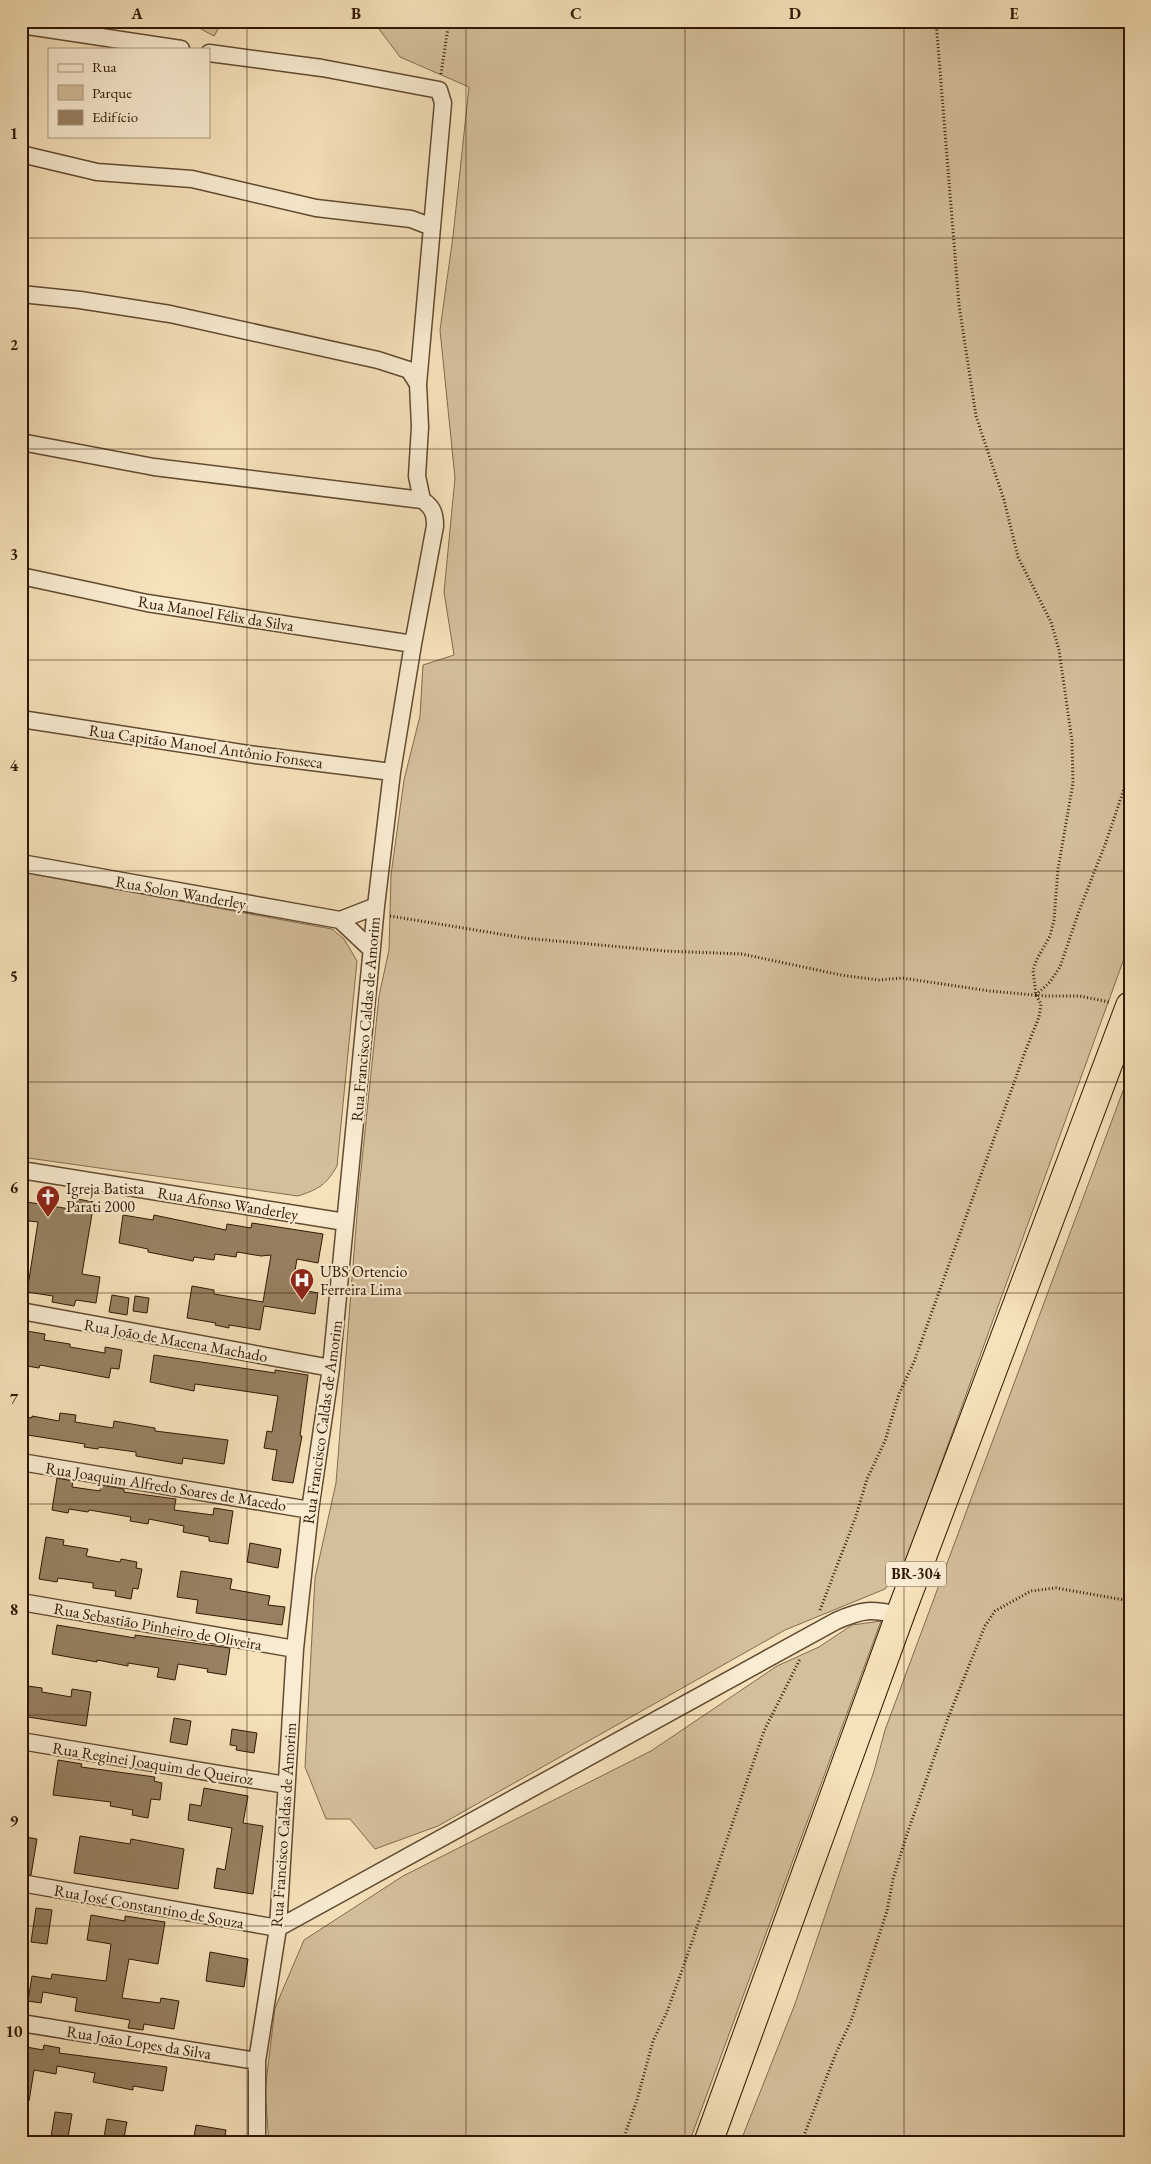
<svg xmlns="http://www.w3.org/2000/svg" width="1151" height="2164" viewBox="0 0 1151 2164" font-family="'EB Garamond',serif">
<rect width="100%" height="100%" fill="#f6e2ba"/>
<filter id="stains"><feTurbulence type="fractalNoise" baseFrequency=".004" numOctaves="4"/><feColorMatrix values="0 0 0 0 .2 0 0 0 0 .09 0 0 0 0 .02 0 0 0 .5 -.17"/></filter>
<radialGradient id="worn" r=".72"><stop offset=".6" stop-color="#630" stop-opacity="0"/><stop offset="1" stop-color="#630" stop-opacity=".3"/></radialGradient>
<!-- green -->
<path fill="#d4bf9b" stroke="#826b4f" d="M186 21H223L214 36Z
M373 21H1130V942L904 1566 885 1589 785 1630 438 1826 375 1849 350 1819H326L305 1767 315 1578 336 1483 359 1189 379 996 389 950 391 875 404 780 420 716 423 665 454 655 444 592 455 478 440 330 453 236 469 87 400 57Z
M21 872 332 929 344 939 357 961 337 1166C326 1185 319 1189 298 1196L21 1157Z
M1130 1072V2143H740L795 2004 874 1771 885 1730Z
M881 1621 689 2143H269L265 2091 275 2008 304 1940 403 1876 651 1751 777 1666 819 1647 852 1625Z"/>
<!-- building -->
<path fill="#978162" stroke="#301703" d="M72 1198 94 1202 82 1274 100 1277 96 1303 76 1300 74 1306 52 1302 53 1296 27 1292 38 1222 21 1220V1201L70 1209Z
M123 1215 153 1220 154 1215 226 1230 227 1224 251 1228 252 1223 323 1234 318 1263 297 1259 292 1288 318 1293 315 1314 264 1306 260 1330 229 1325V1328L215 1325 216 1323 187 1318 192 1286 214 1290V1294L263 1302 271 1255 261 1256 237 1252 236 1257 215 1254 214 1260 194 1257 193 1261 148 1252V1249L119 1243Z
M112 1295 129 1298 127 1315 109 1312Z
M135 1296 149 1298 147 1313 133 1311Z
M26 1331 45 1334 44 1340 70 1344V1347L105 1353V1347L122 1350 119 1369 111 1368 109 1378 40 1365 39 1368 21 1365Z
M154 1355 275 1373V1370L308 1375 300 1436H302L293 1483 272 1480 277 1450 264 1448 267 1431 272 1432 278 1396 195 1384 194 1391 150 1382Z
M60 1413 76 1415 75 1422 113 1428 114 1421 155 1428V1431L228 1440 224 1464 183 1458 182 1464 136 1456V1452L99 1447 98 1449 84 1447 85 1444 21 1434V1416L32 1418V1416L59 1421Z
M57 1478 73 1481 72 1487 100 1491 101 1485 124 1489V1492L176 1499 174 1510 213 1515 214 1508 233 1511 228 1544 209 1541V1537L183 1532 184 1526 149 1519 148 1524 130 1521 131 1517 89 1510 88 1512 69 1509 68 1513 52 1510Z
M46 1537 64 1540 63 1545 88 1549 86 1556 120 1562 121 1559 137 1562 136 1568 142 1569 138 1589 133 1588 131 1599 115 1596 116 1591 93 1588V1583L58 1578 57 1582 39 1579Z
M250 1543 281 1549 278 1568 247 1562Z
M181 1571 232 1579 230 1589 270 1596 268 1605 285 1607 282 1625 196 1613 198 1600 177 1597Z
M57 1625 135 1638V1635L230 1648 226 1675 207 1672 208 1669 178 1664 175 1680 157 1677 159 1668 128 1663V1666L97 1660V1662L52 1654Z
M21 1685 42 1688V1692L71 1697 72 1689 91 1692 86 1726 21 1716Z
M174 1718 191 1721 187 1745 170 1742Z
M232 1729 257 1733 254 1753 236 1750 237 1746 230 1745Z
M58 1760 82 1764 81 1767 155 1777 154 1781 162 1783 160 1800 151 1799 148 1818 132 1815 133 1810 110 1806 111 1802 53 1795Z
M204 1788 248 1796 243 1823 263 1826 253 1894 214 1888 217 1868 225 1870 232 1828 188 1820 190 1804 201 1806Z
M21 1836 37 1839 31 1875 21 1873Z
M80 1836 130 1844 131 1839 184 1849 178 1889 74 1873Z
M36 1908 52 1910 47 1944 31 1942Z
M91 1915 125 1921V1916L165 1922 158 1964 129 1959 122 1998 160 2003 161 1998 179 2001 174 2029 144 2024 143 2030 128 2028 130 2020 75 2011 77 1998 43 1992 41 2003 28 2001 32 1976 51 1979 52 1974 106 1981 111 1944 87 1940Z
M210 1952 248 1959 244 1987 206 1981Z
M44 2045 60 2048 59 2053 167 2067 163 2091 133 2086V2090L93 2082 95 2073 57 2066 56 2074 34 2070 29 2101 21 2100V2046L43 2050Z
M55 2112 72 2114 67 2143H50Z
M107 2119 127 2122 123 2143H103Z
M196 2125 226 2130 224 2143H193Z"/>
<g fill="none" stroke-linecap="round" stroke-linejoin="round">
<!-- minor casing -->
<g stroke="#624a31" stroke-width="19">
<path id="minor" d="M21 25 181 49
M209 53 322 68 439 90 443 103 432 227
M21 154 97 172 192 179 316 208 411 219 432 227 418 384 420 427 417 476 422 500
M21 294 80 300 170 314 378 360 409 370 418 384
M21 442 154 467 422 500C433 507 435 514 435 526L413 644 392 772 376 906 331 1368 310 1510 295 1649 278 1928 257 2061V2143
M21 576 147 603 413 644
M21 719 256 755 392 772
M21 863 340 920 372 950
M340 920 376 906
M21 1170 345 1222
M21 1311 331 1368
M21 1462 310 1510
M21 1602 295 1649
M21 1741 286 1785
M21 1883 278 1928 836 1621C863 1609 871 1609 900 1615
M21 2023 257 2061"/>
</g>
<!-- trunk casing -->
<g stroke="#301703" stroke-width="30">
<path id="trunk" d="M708 2143 900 1615 1130 1006"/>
</g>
<!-- path -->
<path stroke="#301703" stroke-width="3" stroke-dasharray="1 2.5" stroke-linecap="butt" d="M441 74 449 21
M390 916 524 938 665 951 742 954 841 975 878 980 902 978 990 991 1045 996H1080L1109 1002
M1036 995 1050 982 1060 967 1079 911 1105 845 1130 771
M820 1610 855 1519 867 1479 885 1441 899 1394 914 1362 1025 1052 1039 1017 1041 1004 1036 995 1033 970 1037 959 1050 936 1054 920 1058 869 1073 783 1072 741 1059 650 1051 622 1018 557 1004 500 976 416 959 305 936 21
M622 2143 637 2100 653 2041 667 2012 686 1959 764 1731 800 1659
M801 2143 836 2053 851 2021 887 1911 893 1879 907 1834 948 1718 985 1626 995 1611 1031 1591 1056 1588 1130 1601"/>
<!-- minor -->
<use href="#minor" stroke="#f9ecd2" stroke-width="16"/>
<!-- trunk -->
<use href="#trunk" stroke="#f6e2ba" stroke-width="28"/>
</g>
<!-- grid -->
<path fill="none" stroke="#301703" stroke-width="1" stroke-opacity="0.55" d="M247 21V2143M466 21V2143M685 21V2143M904 21V2143M21 238H1130M21 449H1130M21 660H1130M21 871H1130M21 1082H1130M21 1293H1130M21 1504H1130M21 1715H1130M21 1926H1130"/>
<!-- icons -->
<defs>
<g id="church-pin" transform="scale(1.25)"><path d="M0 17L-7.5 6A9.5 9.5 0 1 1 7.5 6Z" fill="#8f2418" stroke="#f9ecd2"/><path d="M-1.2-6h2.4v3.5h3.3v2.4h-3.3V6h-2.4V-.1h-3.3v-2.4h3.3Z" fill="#fff"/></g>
<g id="hospital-pin" transform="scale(1.25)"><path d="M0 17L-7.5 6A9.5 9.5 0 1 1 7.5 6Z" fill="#8f2418" stroke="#f9ecd2"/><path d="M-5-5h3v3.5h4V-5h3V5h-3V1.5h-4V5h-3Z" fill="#fff"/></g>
</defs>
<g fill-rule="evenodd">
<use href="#church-pin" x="48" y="1197"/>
<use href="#hospital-pin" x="302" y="1280"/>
</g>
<g text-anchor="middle" stroke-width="4.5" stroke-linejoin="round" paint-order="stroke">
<!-- shield labels -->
<rect fill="#f9ecd2" stroke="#6c5741" stroke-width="1" x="886" y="1561.5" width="60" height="25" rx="4"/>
<g font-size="15" font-weight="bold" fill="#301703">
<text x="916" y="1579">BR-304</text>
</g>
<!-- street labels -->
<g font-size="16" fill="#301703" stroke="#f9ecd2">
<text transform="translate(216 613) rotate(9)" y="6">Rua Manoel Félix da Silva</text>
<text transform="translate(206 746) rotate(8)" y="6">Rua Capitão Manoel Antônio Fonseca</text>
<text transform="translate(181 892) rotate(10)" y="6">Rua Solon Wanderley</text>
<text transform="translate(365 1019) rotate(-85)" y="6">Rua Francisco Caldas de Amorim</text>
<text transform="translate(228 1203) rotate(9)" y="6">Rua Afonso Wanderley</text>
<text transform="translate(176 1340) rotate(10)" y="6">Rua João de Macena Machado</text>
<text transform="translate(322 1422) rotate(-82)" y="6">Rua Francisco Caldas de Amorim</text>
<text transform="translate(166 1486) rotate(9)" y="6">Rua Joaquim Alfredo Soares de Macedo</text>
<text transform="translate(158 1626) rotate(10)" y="6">Rua Sebastião Pinheiro de Oliveira</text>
<text transform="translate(153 1763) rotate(9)" y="6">Rua Reginei Joaquim de Queiroz</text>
<text transform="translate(283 1825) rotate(-86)" y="6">Rua Francisco Caldas de Amorim</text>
<text transform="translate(149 1906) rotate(10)" y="6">Rua José Constantino de Souza</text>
<text transform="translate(139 2042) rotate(9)" y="6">Rua João Lopes da Silva</text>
</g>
<!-- poi labels -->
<g font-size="16" fill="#301703" stroke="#f9ecd2" text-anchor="start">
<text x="66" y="1194">Igreja Batista<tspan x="66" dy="18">Parati 2000</tspan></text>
<text x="320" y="1277">UBS Ortencio<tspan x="320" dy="18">Ferreira Lima</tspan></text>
</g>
</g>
<!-- margin -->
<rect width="1151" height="2164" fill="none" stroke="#f6e2ba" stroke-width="55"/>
<!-- legend -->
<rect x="48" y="48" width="162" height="90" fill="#f9ecd2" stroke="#a9977f"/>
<rect x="58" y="64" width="25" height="8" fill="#f9ecd2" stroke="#a9977f"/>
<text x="92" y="72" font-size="15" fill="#301703">Rua</text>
<rect x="58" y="85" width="25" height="15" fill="#d4bf9b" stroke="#a9977f"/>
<text x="92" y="98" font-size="15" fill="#301703">Parque</text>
<rect x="58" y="110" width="25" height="15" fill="#978162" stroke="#a9977f"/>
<text x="92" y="122" font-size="15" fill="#301703">Edifício</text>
<rect x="28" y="28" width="1096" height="2108" fill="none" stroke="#301703" stroke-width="2"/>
<g font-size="16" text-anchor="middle" font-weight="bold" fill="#301703">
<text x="137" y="19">A</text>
<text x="356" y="19">B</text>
<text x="576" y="19">C</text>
<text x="795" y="19">D</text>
<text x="1014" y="19">E</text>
<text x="14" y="139">1</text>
<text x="14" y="350">2</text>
<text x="14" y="560">3</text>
<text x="14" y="771">4</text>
<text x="14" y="982">5</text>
<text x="14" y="1193">6</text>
<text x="14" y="1404">7</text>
<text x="14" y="1615">8</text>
<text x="14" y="1826">9</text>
<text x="14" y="2037">10</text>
</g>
<rect width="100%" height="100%" filter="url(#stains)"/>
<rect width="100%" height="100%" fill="url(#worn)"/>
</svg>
